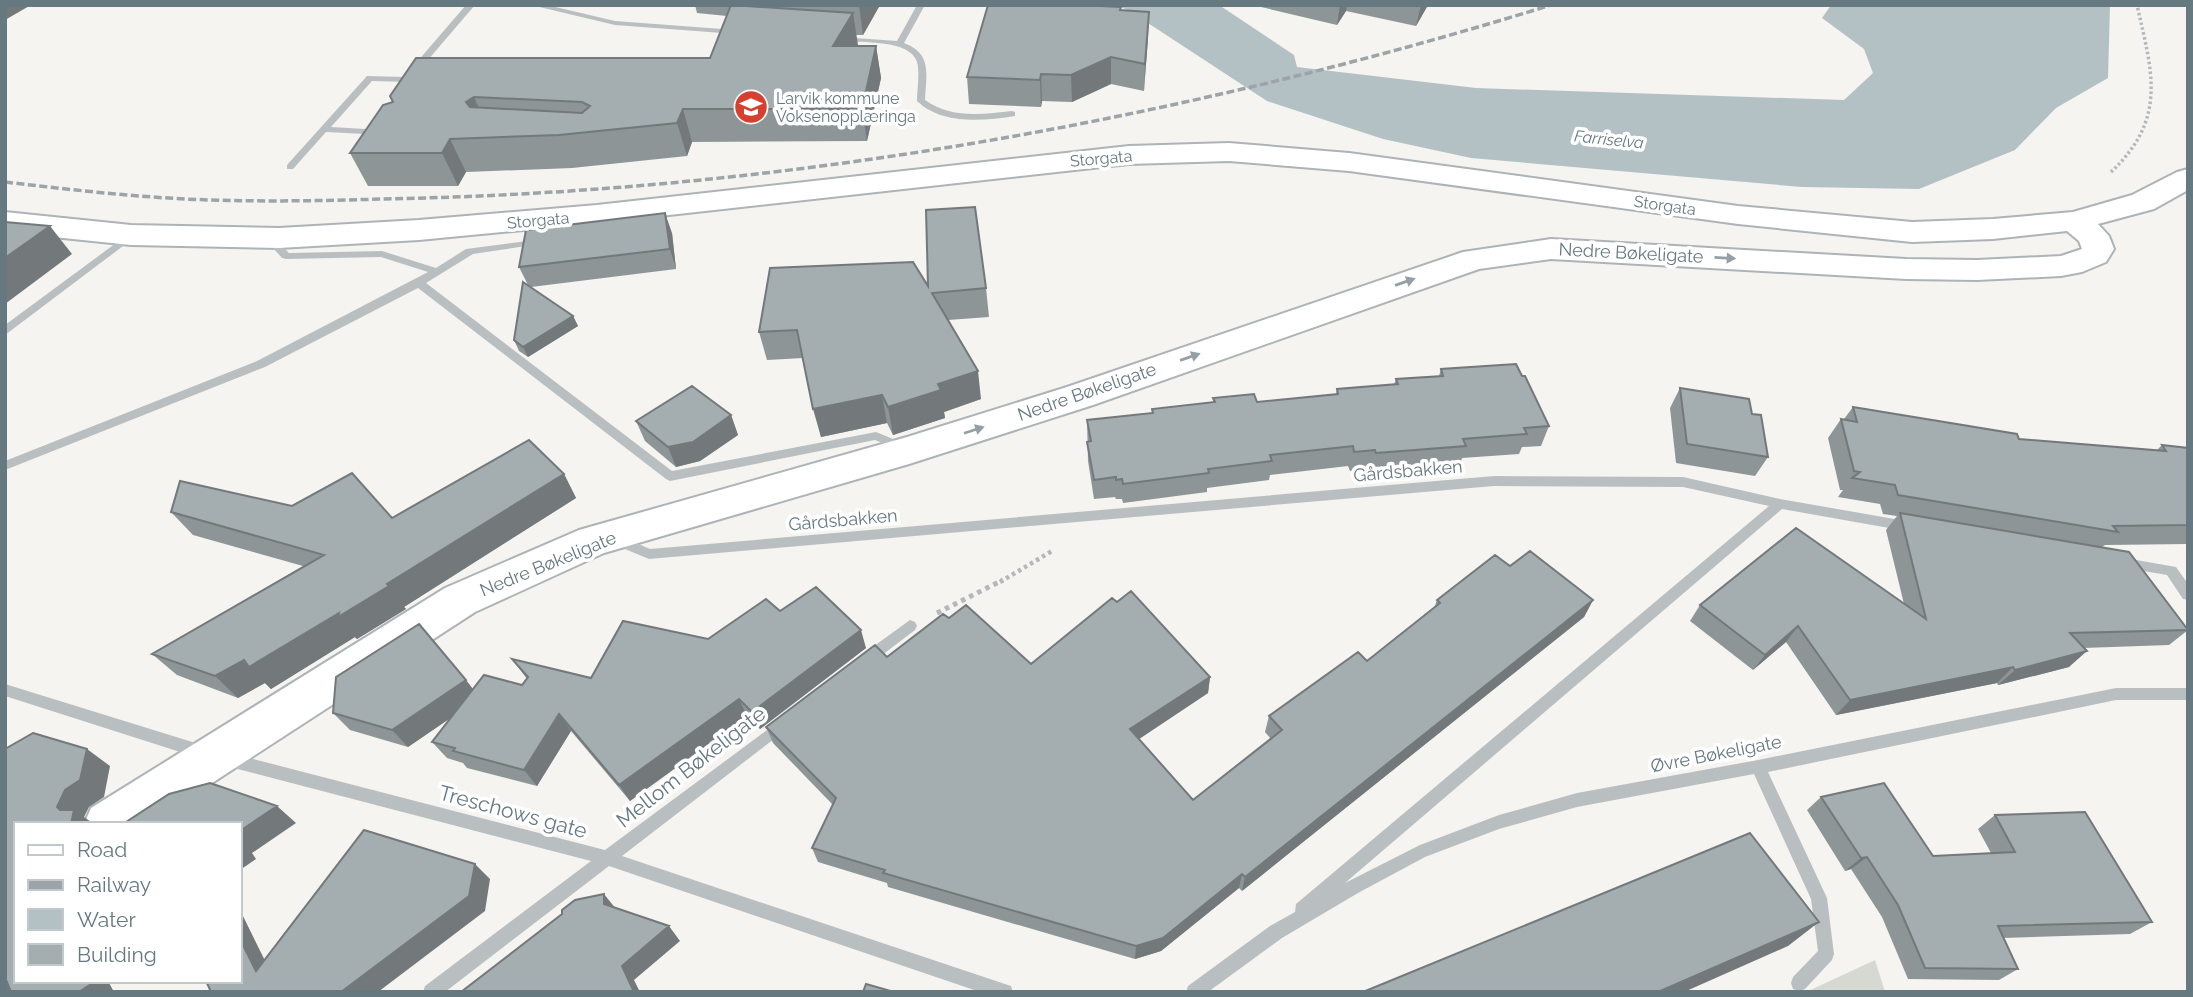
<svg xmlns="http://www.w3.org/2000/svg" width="2193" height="997" viewBox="0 0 2193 997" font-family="Raleway,sans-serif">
<rect width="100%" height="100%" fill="#f5f4f1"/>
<!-- green -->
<path fill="#d5d9d1" d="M1875 960 1885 992H1806Z"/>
<!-- water -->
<path fill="#b4c1c4" d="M1115 5H1219L1294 55 1297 67 1476 88 1844 100 1873 73 1864 49 1822 18 1831 5H2110L2108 78 2056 108 2015 150 1919 189 1802 187 1471 158 1383 139 1267 101 1128 10Z"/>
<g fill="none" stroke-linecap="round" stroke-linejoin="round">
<!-- major casing -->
<g stroke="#adb3b6" stroke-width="4">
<path id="major" d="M1229 143 1349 153 1738 206 1912 222 1993 219 2073 212 2132 195 2177 172 2188 169V190L2154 209 2098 224 2109 236 2114 249 2106 262 2082 272 2061 276 1977 280 1906 279 1551 259 1479 269 1093 405 909 464 604 553 475 612 149 824H84L91 808 445 588 579 530 907 437 1067 387 1463 252 1551 239 1906 259 1977 260 2061 256 2082 249 2079 241 2067 231 1993 239 1912 242 1738 224 1349 171 1229 161 1129 164 597 223 419 240 279 248 131 245 5 232V212L131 225 279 228 419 220 597 205 1129 146Z"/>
</g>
<!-- path-far2 -->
<path stroke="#b4b8ba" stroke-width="3.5" stroke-dasharray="2.5 2.5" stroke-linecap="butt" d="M2111 172C2168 118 2152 72 2137 5"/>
<!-- path-far1 -->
<path stroke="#b4b8ba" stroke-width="4.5" stroke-dasharray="3.5 3.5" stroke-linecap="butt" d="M1000 582 1052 551"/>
<!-- path -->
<path stroke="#b4b8ba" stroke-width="5" stroke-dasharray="4.5 4.5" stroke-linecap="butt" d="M937 613 1003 580"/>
<!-- minor -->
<path fill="#b9bfc1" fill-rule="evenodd" d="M466 5H475L409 82 372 81 331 127 382 130 387 133 385 135 326 132 293 169H287V165L367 76 404 77Z
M531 5H547L615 21 736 30 740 32 736 34 615 25Z
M917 5H925L904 43C933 54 926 75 925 100 952 119 982 114 1012 111L1015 112V116C983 121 942 125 917 101 917 89 920 74 917 62 910 39 861 43 841 41L837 39 841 37 897 41Z
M131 232 136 235 135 237 5 335V325Z
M279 235 284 238 283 247 289 253 382 251 436 268 466 249 543 239V243L539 244 473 254 426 283 672 471 876 432 910 446 912 449 906 453 875 440 670 481 666 479 418 288 265 367 5 470V461L257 361 428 272 381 257 286 259 282 258 273 248 274 238Z
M1494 476 1683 477 1780 499 1906 521 1910 523 1912 526 1910 529 1906 531 1782 509 1345 883 1420 845 1499 815 1577 793 1758 760 2116 688H2188V700H2116L1768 772 1827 898 1834 954 1832 960 1805 989 1799 991 1793 989 1791 983 1793 977 1818 951 1811 899 1754 774 1577 807 1499 829 1425 857 1358 893 1282 938 1208 992H1186L1188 986 1270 926 1295 912 1296 904 1769 506 1683 487 1494 486 649 559 625 549 617 533 619 530H627L634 542 650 549Z
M2125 558 2176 567 2188 584V600L2183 599 2167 575 2120 567 2119 563 2120 559Z
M910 620 915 622 917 626 915 630 873 662 868 664 863 662 861 658 863 654Z
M5 684 202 745 207 747 209 752 207 757 202 759 5 696Z
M782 719 787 721 789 725 787 729 622 856 1005 984 1011 986 1013 992H980L609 866 445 992H423L425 986 591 861 230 767 225 765 223 760 225 755 230 753 605 850Z"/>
<!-- major -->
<use href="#major" fill="#fff" fill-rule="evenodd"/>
<!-- rail -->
<path stroke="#9ca4a7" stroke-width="3.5" stroke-dasharray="8 3.5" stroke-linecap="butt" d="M5 182C65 189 125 196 185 199 251 202 316 201 382 199 777 192 1174 122 1551 5"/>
</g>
<!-- wall -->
<path fill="#8d9597" d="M695 5H880L863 35H856L857 46H876L881 78 867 141 692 142 687 156 572 168 466 172 458 186H368L350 153 393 102 390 96 710 58 727 16 697 13Z
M1261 5H1428L1416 26 1346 11 1337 25 1261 7Z
M1121 10 1149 12 1144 91 1111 84 1072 102 1042 101 1041 107 969 104 967 77Z
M672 233 676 269 531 287 573 316 578 326 528 357 519 351 514 340 528 285 519 267Z
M928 286 986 288 989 317 948 320 981 399 944 412 945 418 893 435 887 423 821 437 803 358 767 360 759 332Z
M1441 369 1522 376 1549 426 1541 446 1522 447 1519 454 1462 458 1460 465 1371 472 1370 470 1350 471 1348 466 1270 475 1269 480 1207 488V492L1123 503 1122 499H1116L1115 497 1094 499 1088 461 1087 420 1152 414V409L1213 402V398L1257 402 1336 394 1337 389 1394 385 1396 379 1439 376Z
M1680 388 1752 414 1768 457 1755 476 1676 463 1670 408Z
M1853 407 2019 439 2157 450 2162 445 2188 448V544L2105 545 2102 547 2188 630 2169 645 2083 648 2069 667 1998 685 1997 683 1836 715 1786 642 1753 670 1690 621 1700 605 1904 604 1886 530 1897 516 1883 514 1880 504 1838 497 1843 490H1840L1828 438 1841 419H1844Z
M731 415 738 435 700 461 676 467 645 441 636 421Z
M564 474 576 498 404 607 406 609 357 639 355 637 271 689 265 683 238 698 177 675 152 654 303 566 193 535 171 512 292 506 392 518Z
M1510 566 1593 600 1584 617 1242 891 1239 888 1161 951 1135 959 888 887 887 883 818 862 812 848 833 805 773 743 766 727 887 657 949 618 1031 664 1210 677 1208 693 1139 739 1193 800 1271 739 1265 732 1269 716 1367 661 1434 609 1437 600Z
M780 611 866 648 760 729 747 716 630 801 571 731 537 786 467 768 463 763 447 758 432 742 450 718 408 747 350 730 333 713 522 685 527 679 512 659 591 678 708 639Z
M1821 797 1933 856 1991 853 1978 829 1995 815 2152 922 2130 934 2003 938 2018 969 1999 980 1908 979 1882 917 1851 869 1845 871 1807 810Z"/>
<!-- shaded-wall -->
<path fill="#73797b" d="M5 5H31L5 20Z
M859 5H880L863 35Z
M1340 5H1347L1346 11 1337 25Z
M1421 5H1428L1416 26Z
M1149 12 1148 38 1144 91 1145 64Z
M853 13 858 45 839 78 833 46Z
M876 46 881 78 867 141 862 109Z
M1111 57V84L1072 102 1071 75Z
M1041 74 1042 101 1041 107 1040 80Z
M474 97 488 129 466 102Z
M683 109 692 142 687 156 677 123Z
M450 139 466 172 458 186 442 153Z
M665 213 672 233 676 269 670 249Z
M50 226 72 254 5 304V258Z
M573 316 578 326 528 357 523 347Z
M978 371 981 399 944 412 945 418 893 435 888 407 938 384Z
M882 395 887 423 821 437 813 409Z
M731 415 738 435 700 461 676 467 668 447Z
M564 474 576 498 404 607 406 609 357 639 355 637 271 689 265 683 238 698 215 676 387 584Z
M1593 600 1584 617 1242 891 1245 877Z
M1798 626 1786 642 1753 670 1765 655Z
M861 630 866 648 760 729 752 712Z
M2087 651 2069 667 1998 685 2015 670Z
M2013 667 1997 683 1836 715 1850 700Z
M1210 677 1208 693 1130 745V729Z
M466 680 480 698 408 747 392 730Z
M739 699 747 716 630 801 619 785Z
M559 714 571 731 537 786 524 770Z
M87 749 110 766 104 797 89 807 84 817 94 824H71L57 807 65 790Z
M277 806 296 823 252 853 256 859 240 870V831Z
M1867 857 1851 869 1845 871 1861 858Z
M475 864 490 879 485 911 378 992H341Z
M1242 874 1239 888 1161 951 1135 959 1136 946Z
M604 894 616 909 604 904Z
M240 910 277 985 256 971 240 939Z
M1819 922 1788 946 1684 992H1658Z
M669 926 680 941 634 980 640 992H634L622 966Z
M90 981H108L114 992H79Z
M7 982 28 992H5V983Z"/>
<!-- building -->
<path fill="#a4adb0" stroke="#73797b" stroke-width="2" fill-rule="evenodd" d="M731 5 853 13 833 46H876L862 109H683L677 123 559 135 450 139 442 153H350L383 105 393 102 390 96 416 58H710ZM474 97 582 102 590 106 582 113 470 107 466 102Z
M988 5H1081L1121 7 1120 10 1149 12 1145 64 1111 57 1071 75 1041 74 1040 80 967 77Z
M975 207 986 288 932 293 978 371 938 384 941 390 888 407 882 395 813 409 797 330 759 332 770 268 913 262 928 286 926 210Z
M665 213 670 249 519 267 526 230Z
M5 222 50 226 5 258Z
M523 282 573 316 523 347 514 340Z
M1516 364 1522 376H1525L1549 426 1524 428 1527 434 1463 439 1466 446 1376 453 1375 450 1354 452 1353 446 1270 455 1272 461 1208 469 1209 473 1123 484 1122 479 1116 480V477L1094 480 1087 442 1091 441 1087 420 1153 413 1152 409 1215 402 1213 398 1254 394 1257 402 1338 394 1337 389 1398 384 1396 379 1443 376 1441 369Z
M692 386 731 415 693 442 668 447 636 421Z
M1680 388 1749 399 1752 414 1761 415 1768 457 1687 444Z
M1853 407 2017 434 2019 439 2166 451 2162 445 2188 448V525L2113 526 2118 532 1898 495 1895 485 1852 478 1860 472 1854 471 1841 419 1857 422Z
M529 440 564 474 387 584 389 586 338 617 339 613 249 667 244 660 215 676 152 654 324 555 171 512 180 481 292 506 352 473 392 518Z
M1900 513 2129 552 2188 630 2070 633 2087 651 2015 670 2013 667 1850 700 1798 626 1765 655 1700 605 1796 528 1926 619Z
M1530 551 1593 600 1245 877 1242 874 1163 938 1136 946 883 873 885 870 812 848 836 798 766 727 875 645 887 657 943 614 949 618 966 605 1031 664 1112 598 1117 602 1131 591 1210 677 1130 729 1193 800 1282 730 1269 716 1358 652 1367 661 1440 603 1437 600 1495 555 1510 566Z
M816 587 861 630 752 712 739 699 619 785 559 714 524 770 453 751 455 748 432 742 484 675 522 685 528 677 512 659 591 678 623 621 708 639 766 599 780 611Z
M419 624 466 680 392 730 333 713 336 677Z
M33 733 87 749 80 780 65 790 57 807 60 810H74L71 824H16V981H90L91 984 79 992H11L7 982 5 983V749Z
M210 783 277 806 240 831V824H123L169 794Z
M1884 783 1933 856 2015 852 1995 815 2085 812 2152 922 1998 926 2018 969 1925 968 1898 905 1867 857 1861 858 1821 797Z
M364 830 475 864 469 896 341 992H211L206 981H240V939L256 971Z
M1750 833 1819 922 1658 992H1363Z
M604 894V904L669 926 622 966 634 992H461L562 914V910L575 900Z
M866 984 894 992H863Z"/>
<!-- one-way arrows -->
<defs><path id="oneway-solid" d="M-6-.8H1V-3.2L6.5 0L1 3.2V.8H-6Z" transform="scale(1.75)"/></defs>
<g fill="#94a0a6">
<use href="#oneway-solid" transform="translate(1725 258) rotate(3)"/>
<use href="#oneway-solid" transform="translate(1405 282) rotate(-19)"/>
<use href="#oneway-solid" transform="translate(1190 357) rotate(-19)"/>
<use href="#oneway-solid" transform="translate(974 430) rotate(-18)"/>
</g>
<!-- icons -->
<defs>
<g id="school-disc" transform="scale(1.75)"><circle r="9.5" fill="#d64030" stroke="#fff"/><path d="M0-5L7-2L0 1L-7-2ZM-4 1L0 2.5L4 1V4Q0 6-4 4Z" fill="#fff"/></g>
</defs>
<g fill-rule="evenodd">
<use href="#school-disc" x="751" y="107"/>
</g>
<g text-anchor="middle" stroke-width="7" stroke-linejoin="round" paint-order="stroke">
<!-- far-poi labels -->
<g font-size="16" fill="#667880" stroke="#fff" text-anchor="start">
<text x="776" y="104">Larvik kommune<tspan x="776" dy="18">Voksenopplæringa</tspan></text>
</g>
<!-- far-water labels -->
<g font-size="16" font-style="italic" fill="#627a7e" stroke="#fff">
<text transform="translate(1609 139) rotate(6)" y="6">Farriselva</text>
</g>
<!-- far-street labels -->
<g font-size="16" fill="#667880" stroke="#fff">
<text transform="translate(1101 158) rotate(-5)" y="6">Storgata</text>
<text transform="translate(1665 205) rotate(8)" y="6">Storgata</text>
<text transform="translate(538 220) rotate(-5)" y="6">Storgata</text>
</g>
<!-- street labels -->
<g font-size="18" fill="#667880" stroke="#fff">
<text transform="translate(1631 253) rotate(3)" y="6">Nedre Bøkeligate</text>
<text transform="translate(1087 392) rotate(-19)" y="6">Nedre Bøkeligate</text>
<text transform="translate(1408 471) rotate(-5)" y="6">Gårdsbakken</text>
<text transform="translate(843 520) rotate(-5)" y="6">Gårdsbakken</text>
<text transform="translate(548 564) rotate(-22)" y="6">Nedre Bøkeligate</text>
<text transform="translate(1716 754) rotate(-11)" y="6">Øvre Bøkeligate</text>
</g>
<!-- near-street labels -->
<g font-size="21" fill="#667880" stroke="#fff">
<text transform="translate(691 767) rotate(-38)" y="7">Mellom Bøkeligate</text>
<text transform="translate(513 812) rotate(15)" y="7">Treschows gate</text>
</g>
</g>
<!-- border -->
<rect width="2193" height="997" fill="none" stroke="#667880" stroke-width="14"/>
<!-- legend -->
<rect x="14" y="822" width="228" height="161" fill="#ffffff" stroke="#c2c9cc" stroke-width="2"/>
<rect x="28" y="845" width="35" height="10" fill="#ffffff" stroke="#c2c9cc" stroke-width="2"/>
<text x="77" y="857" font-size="21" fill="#667880">Road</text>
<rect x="28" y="880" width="35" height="10" fill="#9ca4a7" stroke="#c2c9cc" stroke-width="2"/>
<text x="77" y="892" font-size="21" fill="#667880">Railway</text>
<rect x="28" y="909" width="35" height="21" fill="#b4c1c4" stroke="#c2c9cc" stroke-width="2"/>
<text x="77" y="927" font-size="21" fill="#667880">Water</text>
<rect x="28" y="944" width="35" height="21" fill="#a4adb0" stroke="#c2c9cc" stroke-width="2"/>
<text x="77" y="962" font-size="21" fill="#667880">Building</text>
</svg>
